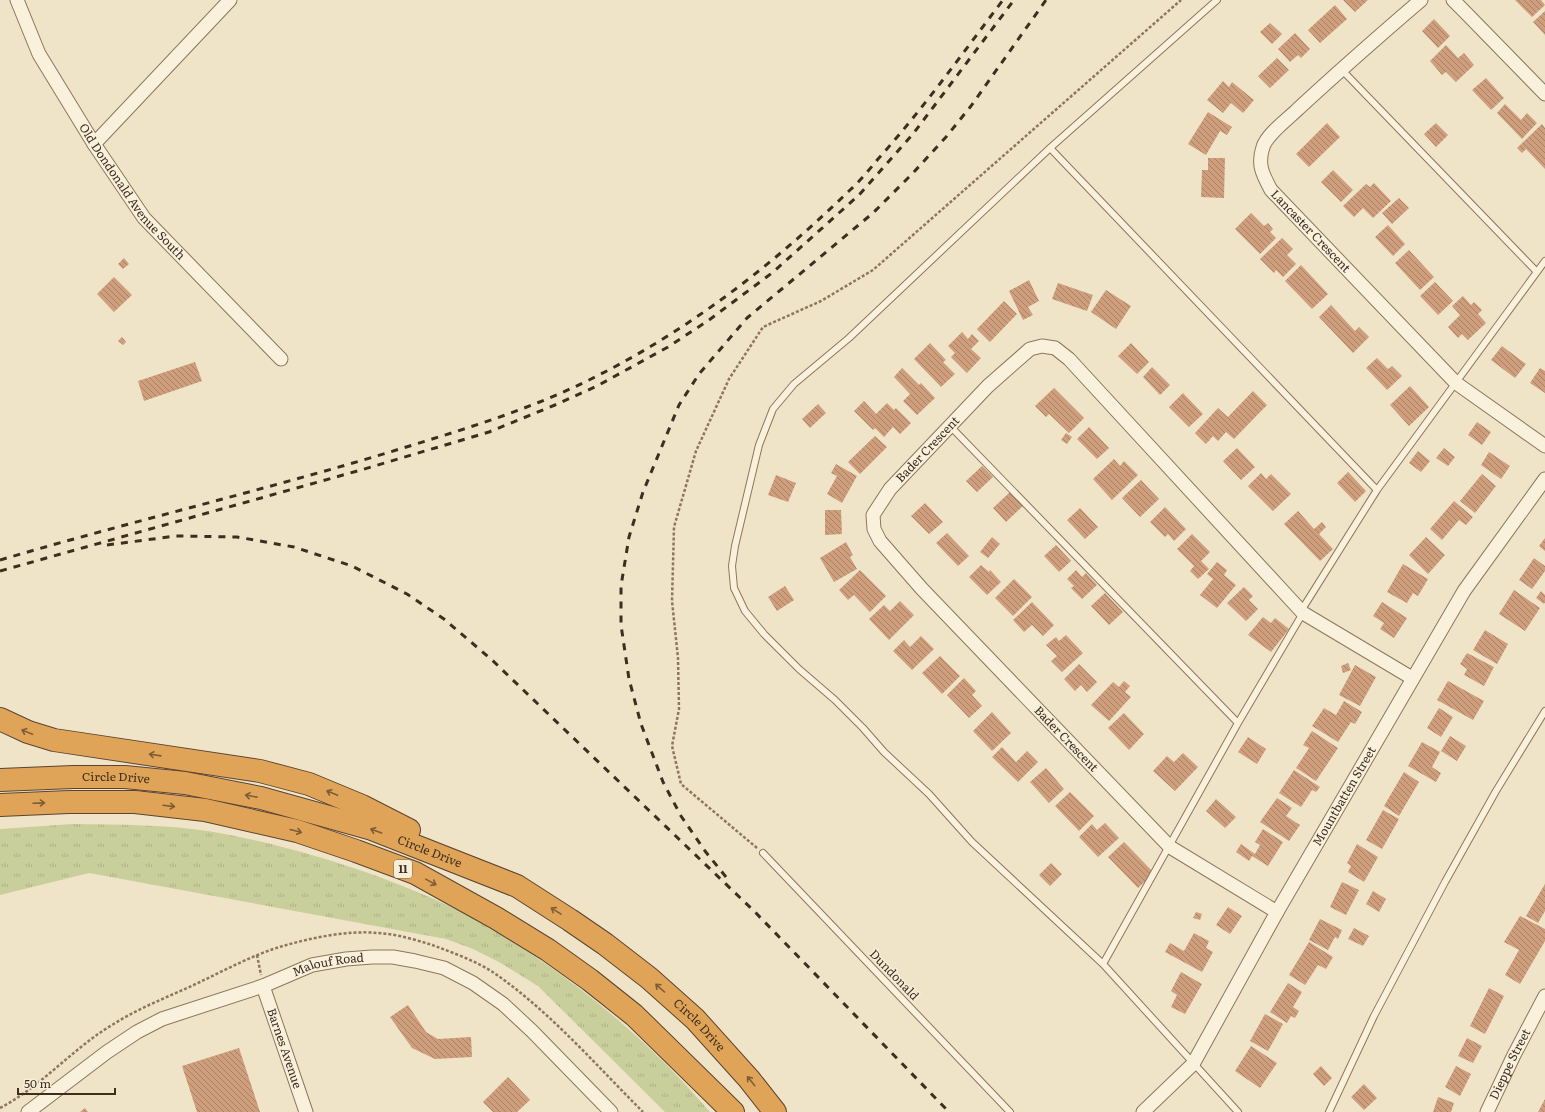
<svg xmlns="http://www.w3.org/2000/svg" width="1545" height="1112" viewBox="0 0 1545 1112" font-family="Literata,serif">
<defs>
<pattern id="grass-tufts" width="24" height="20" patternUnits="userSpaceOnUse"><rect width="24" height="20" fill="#c9cf9b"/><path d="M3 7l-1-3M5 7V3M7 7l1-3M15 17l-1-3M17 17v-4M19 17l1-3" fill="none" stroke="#aeb285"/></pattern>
<pattern id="building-back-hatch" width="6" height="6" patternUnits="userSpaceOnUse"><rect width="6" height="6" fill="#cf9f7d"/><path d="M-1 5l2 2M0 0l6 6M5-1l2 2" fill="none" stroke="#a98266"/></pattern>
</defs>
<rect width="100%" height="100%" fill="#f0e4c8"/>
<!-- grass -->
<path fill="url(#grass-tufts)" d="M72 824C119 825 167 824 214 832 271 842 327 858 382 878 408 888 434 898 459 911 554 962 640 1030 710 1112H665L538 986 499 962 473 949 446 939 89 873 0 895V829Z"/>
<!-- building -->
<path fill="url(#building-back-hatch)" d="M1343 0H1368L1355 12Z
M1515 0H1541L1545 5 1532 17Z
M1335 5 1347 19 1320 43 1308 30Z
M1545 11V35L1533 22Z
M1434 19 1450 36 1438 48 1422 31Z
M1270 23 1282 34 1272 44 1260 32Z
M1295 33 1310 49 1301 58 1298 55 1290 62 1278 49Z
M1446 45 1458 58 1464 53 1474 65 1456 82 1446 72 1442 75 1430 61Z
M1277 58 1289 70 1270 88 1258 76Z
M1486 78 1504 98 1491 110 1472 90Z
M1223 81 1229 87 1232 82 1254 100 1243 113 1231 103 1223 113 1207 100Z
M1505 104 1521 120 1527 113 1537 123 1522 139 1497 113Z
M1208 112 1232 127 1227 135 1220 131 1206 155 1188 144Z
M1327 123 1340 137 1309 167 1296 154Z
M1436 123 1448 135 1436 147 1424 134Z
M1542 124 1545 128V169L1526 149 1522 153 1517 148Z
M1208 158H1225L1224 198 1201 197 1202 170H1208Z
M1333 170 1353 190 1341 202 1321 182Z
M1374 183 1391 201 1373 218 1363 208 1354 217 1343 206 1366 184 1370 187Z
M1399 198 1409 208 1392 224 1382 213Z
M1251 213 1264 226 1268 223 1273 229 1270 232 1276 238 1260 254 1235 229Z
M1388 225 1405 244 1393 256 1375 237Z
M1282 238 1293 249 1287 255 1296 264 1283 277 1276 270 1274 273 1260 259Z
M1409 250 1434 277 1420 290 1395 263Z
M124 258 129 264 123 269 118 264Z
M1301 265 1328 294 1312 309 1285 281Z
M114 277 132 295 114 312 97 294Z
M1029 280 1039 301 1028 307 1033 315 1023 320 1009 291Z
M1435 282 1453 301 1438 315 1420 296Z
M1058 283 1093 295 1087 311 1052 299Z
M1106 290 1131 306 1116 329 1091 312Z
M1463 296 1471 305 1474 302 1482 310 1478 314 1486 323 1468 340 1462 334 1458 338 1448 327 1460 315 1452 306Z
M1004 301 1017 314 990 342 977 329Z
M1331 305 1355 331 1359 327 1369 337 1353 353 1319 317Z
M962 332 968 339 972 334 979 341 971 349 981 358 967 373 951 357 955 353 948 346Z
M122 337 126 342 123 345 118 341Z
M930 343 946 360 943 362 955 374 941 387 914 359Z
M1131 343 1149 362 1137 374 1118 356Z
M1502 346 1526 364 1515 378 1491 360Z
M1377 358 1388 369 1392 366 1402 376 1387 390 1366 368Z
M195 362 202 381 144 401 138 381Z
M1152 367 1170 385 1160 395 1143 377Z
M902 368 919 385 921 383 935 398 917 415 903 401 910 394 894 377Z
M1540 368 1545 371V393L1530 383Z
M1410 386 1429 407 1409 426 1390 405Z
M1054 388 1084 418 1069 433 1049 414 1046 417 1035 406Z
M1253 391 1267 405 1234 439 1226 432 1218 441 1213 436 1206 444 1195 433 1218 408 1228 417Z
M1183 393 1203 414 1189 427 1169 407Z
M864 401 876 414 887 403 894 410 896 408 911 423 900 434 893 427 884 437 875 428 873 430 854 411Z
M818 404 826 413 810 428 802 419Z
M1477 422 1491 432 1482 445 1468 435Z
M1089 427 1109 448 1097 459 1077 439Z
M1066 433 1072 437 1067 444 1061 440Z
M875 436 887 447 860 474 848 462Z
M1237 448 1255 467 1241 480 1223 461Z
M1444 448 1455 457 1448 466 1436 458Z
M1418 451 1430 461 1421 472 1409 463Z
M1489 452 1510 466 1501 479 1481 465Z
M1114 459 1120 466 1124 461 1138 475 1112 500 1093 479Z
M836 464 857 476 842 503 827 494 837 476 831 473Z
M982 466 993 477 977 492 966 481Z
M1348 472 1366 491 1355 502 1337 483Z
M1261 473 1266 479 1271 474 1291 494 1273 511 1248 486Z
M1482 474 1496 486 1475 513 1460 501Z
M776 475 796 483 788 502 768 495Z
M1141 480 1159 499 1140 517 1122 498Z
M1010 492 1023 506 1006 522 993 508Z
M1454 501 1473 517 1466 525 1459 520 1442 540 1430 529Z
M925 503 943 522 929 534 911 516Z
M1165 507 1186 529 1174 541 1168 534 1165 537 1150 522Z
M1080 508 1098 527 1085 539 1067 520Z
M825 510H841L842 534 825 535Z
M1298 511 1314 529 1322 522 1326 527 1319 534 1333 549 1320 561 1284 524Z
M947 533 969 556 958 566 936 543Z
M1192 534 1210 552 1201 561 1209 569 1198 579 1190 571 1194 566 1177 549Z
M992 537 1000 544 988 558 980 552Z
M1426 537 1445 555 1428 574 1409 555Z
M1545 538V551L1539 546Z
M846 542 853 555 850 557 857 569 834 582 820 558Z
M1056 545 1071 561 1059 572 1044 556Z
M1534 558 1545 566V571L1532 589 1519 580Z
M1217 562 1227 570 1224 575 1236 585 1217 608 1200 595 1213 579 1207 574Z
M1403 564 1428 579 1418 596 1413 593 1407 603 1387 592Z
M981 565 989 572 990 570 1001 582 987 595 969 577Z
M860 570 886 596 870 612 854 595 848 600 839 590Z
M1076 570 1082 577 1086 573 1097 585 1082 599 1071 588 1074 586 1067 579Z
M1014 579 1032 597 1013 616 995 598Z
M785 586 794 600 777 611 768 597Z
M1244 587 1253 596 1249 600 1258 609 1246 621 1227 603Z
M1514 590 1540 608 1525 631 1499 614Z
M1541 591 1545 595V602L1544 604 1536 598Z
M1105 593 1123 612 1109 625 1091 606Z
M900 601 914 615 889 640 869 619 884 605 890 611Z
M1032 602 1054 625 1043 636 1032 625 1024 632 1013 620Z
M1382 602 1407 618 1394 638 1380 629 1384 623 1373 616Z
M1263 617 1271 623 1275 618 1289 629 1271 652 1248 635Z
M1485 630 1508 644 1497 664 1473 650Z
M1066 635 1083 653 1062 672 1051 661 1057 656 1046 645 1056 637 1059 641Z
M921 636 934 649 912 670 893 651 904 640 910 647Z
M1467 653 1494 667 1484 686 1464 675 1467 669 1460 664Z
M940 656 960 676 942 694 922 673Z
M1348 663 1351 670 1343 673 1341 666Z
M1079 664 1097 682 1087 692 1081 685 1075 691 1064 679Z
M1355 665 1376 677 1360 706 1339 695Z
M964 678 976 691 972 695 982 706 969 718 947 695Z
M1124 681 1130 686 1125 692 1131 697 1109 721 1091 705 1113 682 1119 687Z
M1448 681 1484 701 1473 720 1437 700Z
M1344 701 1362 712 1355 724 1351 722 1338 742 1312 726 1324 708 1336 715Z
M1439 708 1453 717 1441 737 1427 728Z
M992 712 1011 733 992 751 973 731Z
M1124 713 1144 734 1129 750 1108 728Z
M1312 731 1338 748 1316 781 1296 768 1309 748 1303 745Z
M1450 736 1466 746 1457 761 1441 751Z
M1248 737 1266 749 1257 764 1238 752Z
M1422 742 1440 752 1432 767 1441 773 1436 782 1408 766Z
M1002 747 1016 762 1027 751 1038 762 1018 782 992 757Z
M1183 753 1198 767 1175 791 1153 771 1167 756 1174 762Z
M1046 768 1064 789 1049 803 1030 782Z
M1294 770 1320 787 1316 792 1312 790 1301 807 1279 793Z
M1404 772 1419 782 1399 816 1384 806Z
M1070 792 1094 816 1079 831 1055 806Z
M1277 798 1292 808 1286 816 1300 825 1289 841 1260 822Z
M1216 799 1236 817 1225 828 1206 811Z
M1383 810 1399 819 1382 849 1366 840Z
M1105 823 1119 838 1098 857 1079 837 1092 824 1097 830Z
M1263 829 1283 842 1268 866 1252 856 1249 861 1236 852 1241 844 1255 854 1260 845 1255 842Z
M1124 842 1154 873 1138 888 1108 857Z
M1357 844 1378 857 1364 882 1348 872 1351 866 1347 863Z
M1051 863 1062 874 1050 886 1039 875Z
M1342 882 1359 890 1346 915 1330 907Z
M1545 884V911L1538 923 1526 916Z
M1373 891 1386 899 1379 912 1366 904Z
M1228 907 1242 916 1230 934 1216 925Z
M1196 912 1202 914 1200 920 1193 918Z
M1520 916 1545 929V941L1520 984 1505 975 1519 950 1504 942Z
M1320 919 1342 930 1338 939 1335 937 1328 950 1309 940Z
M1354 928 1369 936 1363 946 1348 939Z
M1194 933 1209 941 1206 948 1213 952 1202 972 1165 952 1170 943 1184 951Z
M1309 942 1333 957 1326 969 1318 965 1305 985 1289 975Z
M1181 972 1202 984 1185 1014 1171 1007 1177 995 1171 991Z
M1288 983 1302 992 1293 1007 1299 1011 1295 1018 1291 1016 1287 1023 1270 1012Z
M1489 988 1504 996 1485 1034 1470 1026Z
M408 1005 426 1032 438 1039 471 1037 472 1057 435 1059 412 1048 390 1017Z
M1265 1014 1283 1024 1268 1051 1250 1041Z
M1467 1038 1482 1046 1473 1063 1458 1056Z
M1251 1046 1277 1063 1260 1088 1235 1071Z
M239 1048 260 1112H197L182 1066Z
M1321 1066 1332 1078 1324 1086 1313 1074Z
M1456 1066 1471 1074 1460 1096 1445 1087Z
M508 1077 530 1100 517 1112H493L483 1102Z
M1364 1084 1377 1098 1364 1110 1351 1097Z
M1438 1097 1454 1103 1451 1112H1433Z
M1545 1099V1112H1538Z
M85 1108 88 1112H80Z"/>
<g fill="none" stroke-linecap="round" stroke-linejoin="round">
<!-- service casing -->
<g stroke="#8d765c" stroke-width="8">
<path id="service" d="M1217 0 1050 148 849 338 794 384 773 409 759 445 735 546 732 566 734 588 745 611 764 634 799 669 835 700 863 728 884 752 929 794 972 842 1103 964 1238 1112
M1341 69 1537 272
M1050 148 1377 490
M950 426 1238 723
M1301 611 1377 490 1545 261
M763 853 1010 1112
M1103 964 1238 723 1303 613
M1329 1112 1374 1016 1445 882 1496 791 1545 711"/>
</g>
<!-- minor casing -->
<g stroke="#8d765c" stroke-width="15">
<g id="minor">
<path id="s1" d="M17 0 39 54 94 144 144 218 281 359"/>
<path id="s2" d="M1421 0C1379 36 1338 72 1298 109 1288 119 1267 134 1263 147 1257 165 1263 175 1271 190L1456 383 1545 446"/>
<path d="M1453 0 1464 11 1545 94"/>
<path d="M94 144 230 0"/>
<path id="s3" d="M1277 912 1170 847 922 589 880 541 874 529 873 515 890 489 988 386 1030 349 1042 346 1055 348 1069 359 1303 613 1412 678"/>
<path id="s4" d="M263 986 306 1112"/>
<path id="s5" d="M28 1112 107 1052 137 1032 162 1019 263 986 312 965 346 959 372 957H393L415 961 444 968 473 983 503 1004 532 1031 611 1112"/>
<path id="s6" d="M1143 1112 1193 1064 1277 912 1464 591 1545 479"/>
<path id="s7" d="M1487 1112 1514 1055 1545 996"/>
</g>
</g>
<!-- motorway casing -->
<g stroke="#5b4430" stroke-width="24">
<g id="motorway">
<path d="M0 719 28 732 54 740 260 771 309 784 362 806 409 830"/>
<path id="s8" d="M0 780 73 777H125L185 783 261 798 372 829 517 886 570 920 605 944 649 978 695 1019 749 1079 775 1112"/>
<path d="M0 805 69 802H135L205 810 297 831 356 851 415 873 496 918 548 950 590 980 634 1015 733 1112"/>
</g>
</g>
<!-- path -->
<path stroke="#8d765c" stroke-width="2.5" stroke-dasharray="3 2" stroke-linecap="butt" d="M757 848 681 784 672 746 679 709 678 658 672 601 674 527 696 451 729 379 763 327 821 301 873 270 1181 0
M257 955 261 975
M0 1108C42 1086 72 1049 112 1025 140 1007 171 996 200 982 227 969 255 954 283 946 310 938 349 930 377 933 397 934 417 940 435 946 456 954 479 962 497 975 550 1012 597 1066 643 1112"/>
<!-- service -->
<use href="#service" stroke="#faf1dc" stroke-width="6"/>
<!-- minor -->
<use href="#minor" stroke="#faf1dc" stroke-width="13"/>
<!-- motorway -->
<use href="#motorway" stroke="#e0a458" stroke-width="22"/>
<!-- rail -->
<path stroke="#3d2e20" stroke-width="3" stroke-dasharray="7 7" stroke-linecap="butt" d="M107 545 176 536 237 537 294 547 352 566 407 594 444 619 492 660 754 911 949 1112
M0 560C129 522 261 491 390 452 458 431 527 411 591 379 688 331 773 265 850 190 860 181 869 170 878 159 923 109 962 54 1003 0
M0 571 361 470 489 432 555 405 597 386 668 347 709 320 772 273 859 195 913 134 1014 0
M726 877 705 851 681 816 663 782 641 724 629 679 621 625V586L629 537 643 492 679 405 699 374 747 318 873 213 913 173 946 137 971 106 1046 0"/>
</g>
<!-- one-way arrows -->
<defs><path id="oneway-shaft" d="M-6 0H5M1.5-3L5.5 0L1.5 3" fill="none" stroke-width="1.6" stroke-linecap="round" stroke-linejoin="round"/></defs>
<g stroke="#7e5d36">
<use href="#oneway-shaft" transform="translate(27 732) rotate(-158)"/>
<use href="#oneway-shaft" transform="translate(155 755) rotate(-172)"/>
<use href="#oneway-shaft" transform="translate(332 793) rotate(-157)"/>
<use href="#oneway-shaft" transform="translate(251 796) rotate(-169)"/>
<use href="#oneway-shaft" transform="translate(39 803) rotate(-2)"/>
<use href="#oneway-shaft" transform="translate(169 806) rotate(7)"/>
<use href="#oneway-shaft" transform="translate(296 831) rotate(15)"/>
<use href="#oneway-shaft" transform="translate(376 831) rotate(-160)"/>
<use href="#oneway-shaft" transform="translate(431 882) rotate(29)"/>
<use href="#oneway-shaft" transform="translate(556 911) rotate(-148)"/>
<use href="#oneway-shaft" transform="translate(660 988) rotate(-138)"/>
<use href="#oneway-shaft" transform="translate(751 1081) rotate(-129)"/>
</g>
<g text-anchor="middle" stroke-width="3" stroke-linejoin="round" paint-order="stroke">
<!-- shield labels -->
<rect fill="#f7eed8" stroke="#756857" stroke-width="1" x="394" y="860" width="18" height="18" rx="3"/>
<g font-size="11" font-weight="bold" fill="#3d2e20">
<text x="403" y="873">11</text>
</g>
<!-- street labels -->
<g font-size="12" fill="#3d2e20" stroke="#f7eed8">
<text dy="4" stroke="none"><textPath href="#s1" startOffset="225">Old Dondonald Avenue South</textPath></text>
<text dy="4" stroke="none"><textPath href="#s2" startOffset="319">Lancaster Crescent</textPath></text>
<text dy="4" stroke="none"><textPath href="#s3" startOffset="660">Bader Crescent</textPath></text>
<text transform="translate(1066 739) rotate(46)" y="4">Bader Crescent</text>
<text dy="4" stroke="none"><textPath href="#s8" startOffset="116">Circle Drive</textPath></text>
<text dy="4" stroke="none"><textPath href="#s6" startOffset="377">Mountbatten Street</textPath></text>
<text dy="4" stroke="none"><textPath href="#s8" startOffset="440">Circle Drive</textPath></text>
<text dy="4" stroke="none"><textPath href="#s5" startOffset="339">Malouf Road</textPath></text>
<text transform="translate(894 975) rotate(46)" y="4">Dundonald</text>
<text dy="4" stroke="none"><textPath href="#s8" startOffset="764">Circle Drive</textPath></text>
<text dy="4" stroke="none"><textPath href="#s4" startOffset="66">Barnes Avenue</textPath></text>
<text dy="4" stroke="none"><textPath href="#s7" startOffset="53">Dieppe Street</textPath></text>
</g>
</g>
<!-- scale -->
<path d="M18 1088v6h97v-6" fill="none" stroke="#3d2e20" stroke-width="2"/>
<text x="24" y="1088" font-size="12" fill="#3d2e20" stroke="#f7eed8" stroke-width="3" paint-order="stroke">50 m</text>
</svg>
